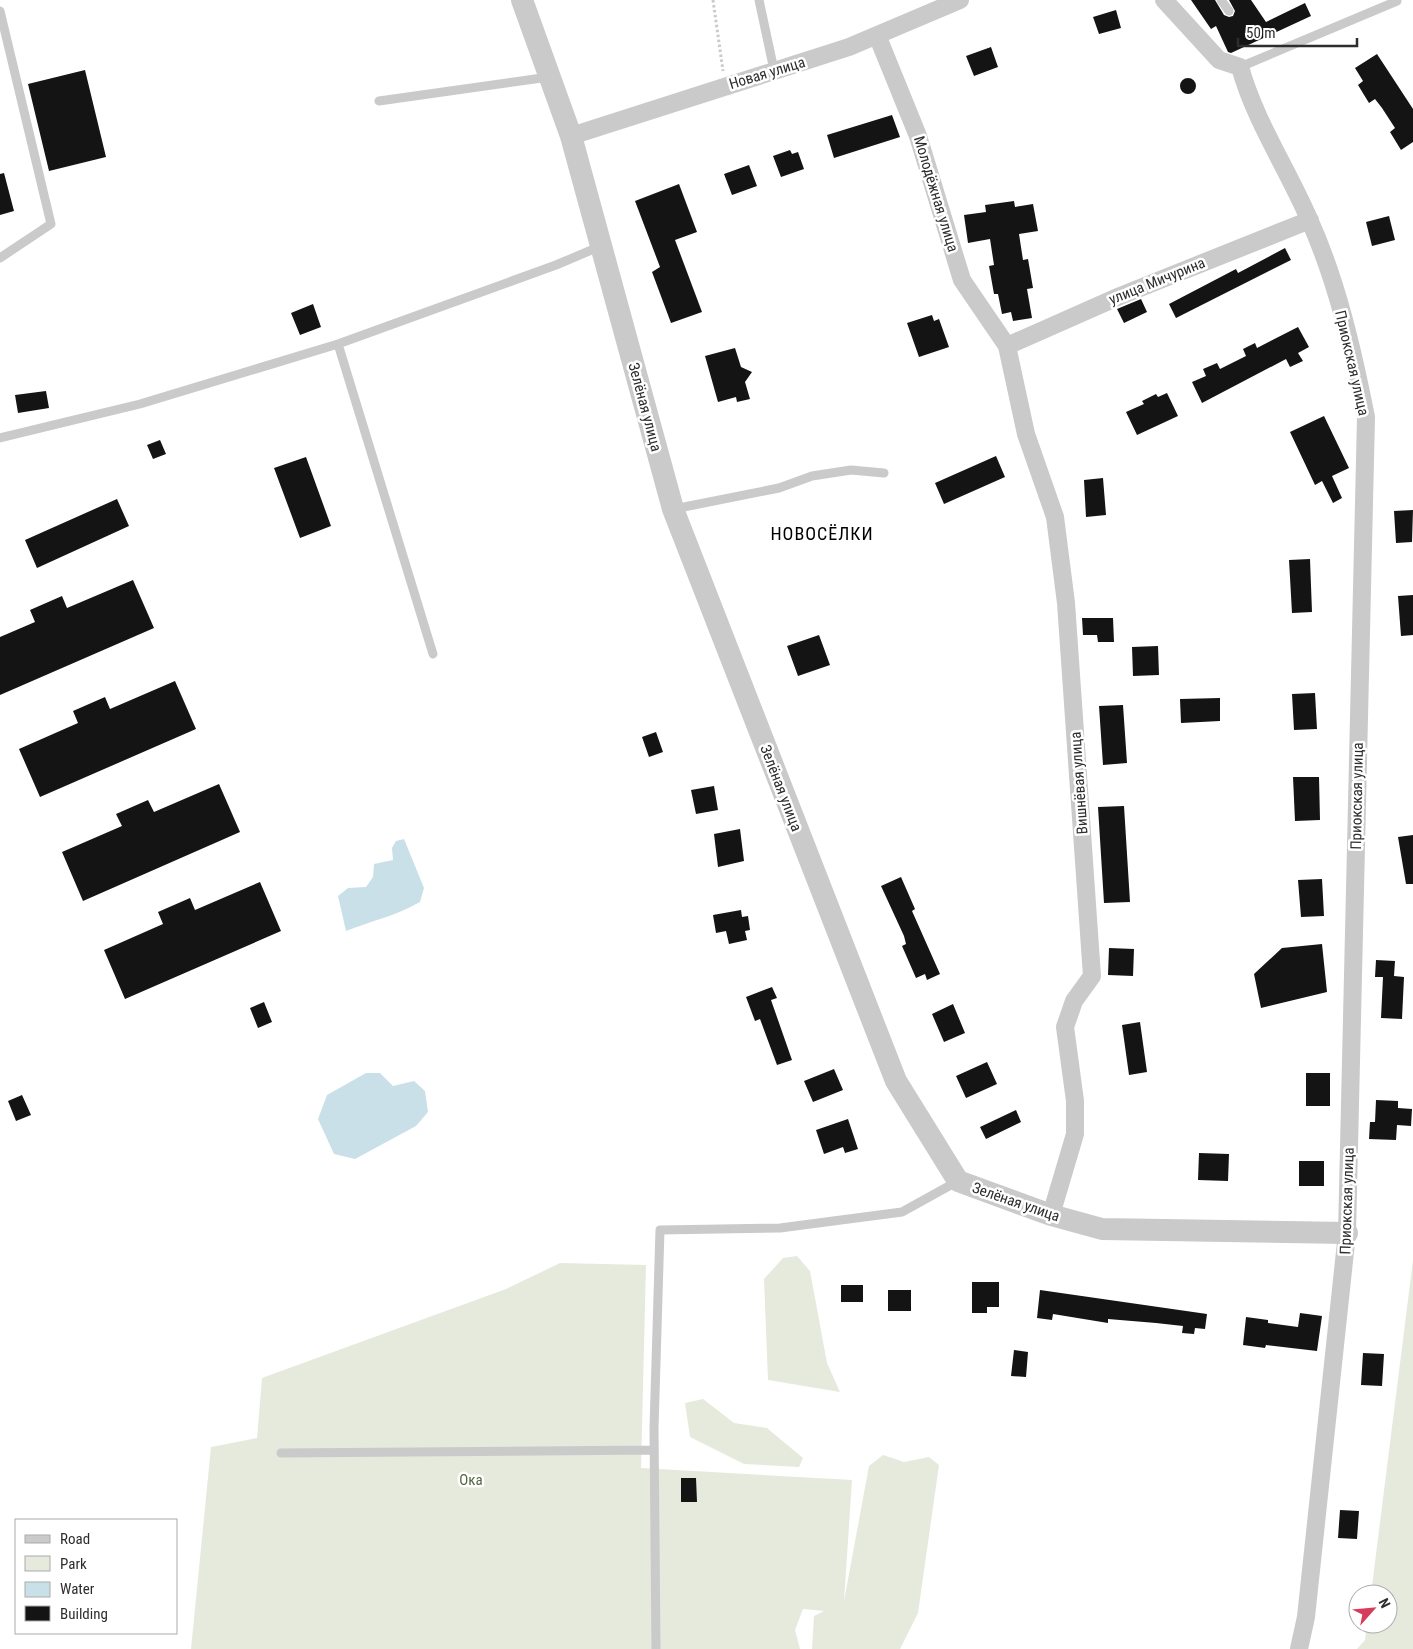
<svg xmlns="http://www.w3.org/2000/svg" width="1413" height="1649" viewBox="0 0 1413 1649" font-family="'Roboto Condensed',sans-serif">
<rect width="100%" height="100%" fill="#fff"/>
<!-- green -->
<path fill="#e5eadc" d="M797 1256 810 1271 827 1363 840 1392 768 1380 764 1279 783 1258Z
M1413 1260V1649H1357L1365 1640 1367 1624H1388V1594H1371Z
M560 1263 646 1265 641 1468 852 1480 844 1601 869 1466 883 1455 904 1462 929 1457 939 1465 918 1613 900 1649H812L814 1616 824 1611 803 1609 795 1630 800 1649H191L211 1447 257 1438 262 1378 506 1289Z
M703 1399 734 1423 767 1428 803 1458 799 1467 744 1464 690 1437 685 1403Z"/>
<!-- water -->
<path fill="#c9e0e8" d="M404 839 424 888 420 902C396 916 371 921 346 931L338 896 348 888 366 887 373 877 374 864 393 860 392 848 396 841Z
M366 1073H380L393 1086 414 1081 425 1091 428 1112 416 1126 355 1159 334 1154 318 1119 327 1095Z"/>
<!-- building -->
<path fill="#141414" d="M1191 0H1215L1224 15 1229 17 1233 16 1235 11 1229 0H1251L1266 22 1305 3 1311 16 1231 53 1228 52 1216 26 1211 29Z
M1116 10 1121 28 1099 34 1093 17Z
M991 47 998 67 974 76 966 56Z
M1377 54 1413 109V142L1401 150 1390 132 1395 128 1382 108 1375 99 1369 103 1358 85 1363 81 1355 68Z
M85 70 106 157 49 171 28 84Z
M1180 86a8 8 0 1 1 16 0a8 8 0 1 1-16 0Z
M892 115 900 137 834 158 827 135Z
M790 150 792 154 798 152 804 169 781 177 773 156Z
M749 165 757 186 732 195 724 174Z
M4 173 14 211 0 215V174Z
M679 184 697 232 675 240 702 312 671 323 652 272 660 267 635 201Z
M1014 201 1015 207 1033 204 1038 231 1019 234 1023 260 1028 259 1033 288 1027 289 1032 318 1013 321 1011 312 1002 314 998 294H994L989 266 994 265 990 239 968 243 964 215 986 212 985 205Z
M1389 216 1395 240 1372 246 1366 222Z
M1285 248 1291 260 1176 318 1169 304 1236 269 1238 273Z
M1141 299 1147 312 1124 323 1117 309Z
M313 304 321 327 300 335 291 313Z
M932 315 934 321 939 319 949 347 919 357 907 323Z
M1298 327 1309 347 1298 353 1303 361 1290 367 1286 359 1202 403 1192 382 1206 376 1203 369 1217 363 1220 369 1246 356 1243 349 1255 343 1257 348Z
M735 348 741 367 752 372 745 382 750 399 737 402 736 397 718 402 705 356Z
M46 391 49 408 18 413 15 395Z
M1167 393 1178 416 1137 435 1126 412 1144 404 1142 401 1156 394 1158 397Z
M1324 416 1349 468 1332 476 1342 498 1333 503 1322 481 1315 485 1290 432Z
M160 440 166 454 153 459 147 445Z
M996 456 1005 477 944 504 935 483Z
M306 457 331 526 300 538 274 468Z
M1103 478 1106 515 1086 517 1084 480Z
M117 499 129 526 37 568 25 540Z
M1413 510 1412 542 1396 543 1394 511Z
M1310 559 1312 612 1292 613 1289 560Z
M133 580 154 628 0 695V637L35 622 30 610 62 596 67 608Z
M1413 595V635L1401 636 1398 596Z
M1082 618H1113L1114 642H1098L1097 635H1083Z
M819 635 830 665 798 676 787 646Z
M1158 646 1159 675 1133 676 1132 647Z
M175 681 196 729 40 797 19 749 78 723 73 711 105 697 110 709Z
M1315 693 1317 729 1294 730 1292 694Z
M1220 698V721L1181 723 1180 699Z
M1123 705 1127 763 1103 765 1099 706Z
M656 732 663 752 649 757 642 737Z
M1293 777H1319L1320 820 1295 821Z
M219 784 240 832 83 901 62 852 122 826 116 814 148 800 154 812Z
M714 786 718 810 696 814 691 790Z
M1124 806 1130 902 1104 903 1098 807Z
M740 829 744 861 718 867 714 834Z
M1413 835V884H1406L1398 837Z
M901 877 915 909 912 911 940 974 927 980 925 974 916 978 902 946 906 944 904 936 881 886Z
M1322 879 1324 916 1301 917 1298 880Z
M260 882 281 931 125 999 104 950 163 924 158 912 190 898 195 910Z
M741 910 742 917 748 916 750 930 745 931 747 940 729 944 726 931 716 933 713 915Z
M1322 944 1327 992 1261 1008 1254 974 1282 948Z
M1109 948 1134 949 1133 976 1108 975Z
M1376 960 1395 961 1394 976 1404 977 1402 1019 1381 1018 1383 977H1375Z
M772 987 777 998 771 1000 792 1060 777 1065 760 1019 755 1021 746 997Z
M264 1002 272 1022 258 1028 250 1008Z
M953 1004 965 1033 944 1042 932 1014Z
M1140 1022 1147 1072 1129 1075 1122 1025Z
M987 1062 997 1084 966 1098 956 1076Z
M834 1069 843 1090 813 1102 804 1081Z
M1306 1073H1330V1106H1306Z
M22 1095 31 1115 16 1121 8 1101Z
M1376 1100 1398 1101V1108L1412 1109 1411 1126 1397 1125 1396 1140 1369 1139 1370 1122H1375Z
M1016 1110 1021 1122 986 1139 980 1127Z
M848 1119 858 1149 845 1153 843 1147 824 1154 816 1130Z
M1199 1153 1229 1154 1228 1181 1198 1180Z
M1299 1161H1324V1186H1299Z
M972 1282H999V1307H987V1313H972Z
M841 1285H863V1302H841Z
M888 1290H911V1311H888Z
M1040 1290 1207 1314 1205 1329 1195 1328 1194 1334 1182 1333 1183 1326 1156 1323 1108 1319V1323L1053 1314 1052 1320 1037 1318Z
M1300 1313 1322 1316 1317 1351 1266 1345 1265 1348 1243 1345 1246 1317 1268 1320V1323L1298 1327Z
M1014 1350 1028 1352 1026 1377 1011 1376Z
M1363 1353 1384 1354 1382 1386 1361 1385Z
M681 1478H696L697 1502H681Z
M1340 1510 1359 1511 1357 1539 1338 1538Z"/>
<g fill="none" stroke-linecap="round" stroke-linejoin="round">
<!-- path -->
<path stroke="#cacaca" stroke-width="3" stroke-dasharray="2.5 2.5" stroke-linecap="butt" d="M713 0 723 71"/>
<!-- service -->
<path stroke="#cacaca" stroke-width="9" d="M759 0 774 70
M1221 0 1229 11
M0 11 51 224 0 258
M1240 67 1397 1
M379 101 549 77
M338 344 433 654
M0 438 140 404 338 344 556 265 601 246
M674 509 779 488 812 476 851 470 884 473
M281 1453 654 1450
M656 1649 654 1428 660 1230 780 1228 902 1212 958 1181"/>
<!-- minor -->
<path stroke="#cacaca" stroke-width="18" d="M1164 0 1219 60 1240 67C1255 121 1287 168 1309 219 1337 281 1353 351 1366 417L1347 1233 1306 1617 1299 1649
M877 35 918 136 962 280 1007 346 1026 434 1055 517 1066 603 1092 976 1074 1001 1065 1027 1075 1101V1134L1051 1215
M571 136 849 47 960 0
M1007 346 1120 296 1310 220"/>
<!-- tertiary -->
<path stroke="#cacaca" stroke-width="22" d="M522 0 571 136 673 509 896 1081 958 1181 1051 1215 1102 1229 1347 1233"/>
</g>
<g text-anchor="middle" stroke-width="5" stroke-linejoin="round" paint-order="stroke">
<!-- street labels -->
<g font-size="15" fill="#2d2d2d" stroke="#fff">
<text transform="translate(767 73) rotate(-17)" y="5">Новая улица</text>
<text transform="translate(936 194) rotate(73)" y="5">Молодёжная улица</text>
<text transform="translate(1157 281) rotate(-22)" y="5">улица Мичурина</text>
<text transform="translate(1352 363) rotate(77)" y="5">Приокская улица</text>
<text transform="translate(645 407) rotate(75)" y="5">Зелёная улица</text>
<text transform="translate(1079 783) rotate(-94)" y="5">Вишнёвая улица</text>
<text transform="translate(781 788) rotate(69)" y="5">Зелёная улица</text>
<text transform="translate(1357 796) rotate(-89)" y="5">Приокская улица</text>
<text transform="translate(1347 1201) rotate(-88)" y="5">Приокская улица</text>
<text transform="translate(1016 1202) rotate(19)" y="5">Зелёная улица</text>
</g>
<!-- park labels -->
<g font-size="15" fill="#55663e" stroke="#fff">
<text x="471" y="1485">Ока</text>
</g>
<!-- quarter labels -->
<g font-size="18" letter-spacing="1" fill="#000" stroke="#fff">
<text x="822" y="540">НОВОСЁЛКИ</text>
</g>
</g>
<!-- legend -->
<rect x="15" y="1519" width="162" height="115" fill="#ffffff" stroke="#ababab"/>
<rect x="25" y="1535" width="25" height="8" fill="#cacaca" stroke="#ababab"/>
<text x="60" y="1544" font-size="15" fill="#2d2d2d">Road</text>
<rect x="25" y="1556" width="25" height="15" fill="#e5eadc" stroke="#ababab"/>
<text x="60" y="1569" font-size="15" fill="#2d2d2d">Park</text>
<rect x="25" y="1582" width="25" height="15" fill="#c9e0e8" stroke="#ababab"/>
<text x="60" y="1594" font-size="15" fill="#2d2d2d">Water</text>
<rect x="25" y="1606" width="25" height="15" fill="#141414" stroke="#ababab"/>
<text x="60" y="1619" font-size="15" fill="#2d2d2d">Building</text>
<!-- north arrow -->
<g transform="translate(1373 1609) rotate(63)"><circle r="24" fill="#ffffff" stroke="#ababab"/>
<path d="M0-4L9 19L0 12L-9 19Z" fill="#d83c5b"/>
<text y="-8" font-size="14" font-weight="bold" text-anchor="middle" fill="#2d2d2d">N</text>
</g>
<!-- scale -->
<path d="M1238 38v8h119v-8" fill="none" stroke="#2d2d2d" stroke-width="2.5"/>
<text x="1246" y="38" font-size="15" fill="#2d2d2d" stroke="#ffffff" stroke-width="4" paint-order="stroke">50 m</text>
</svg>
